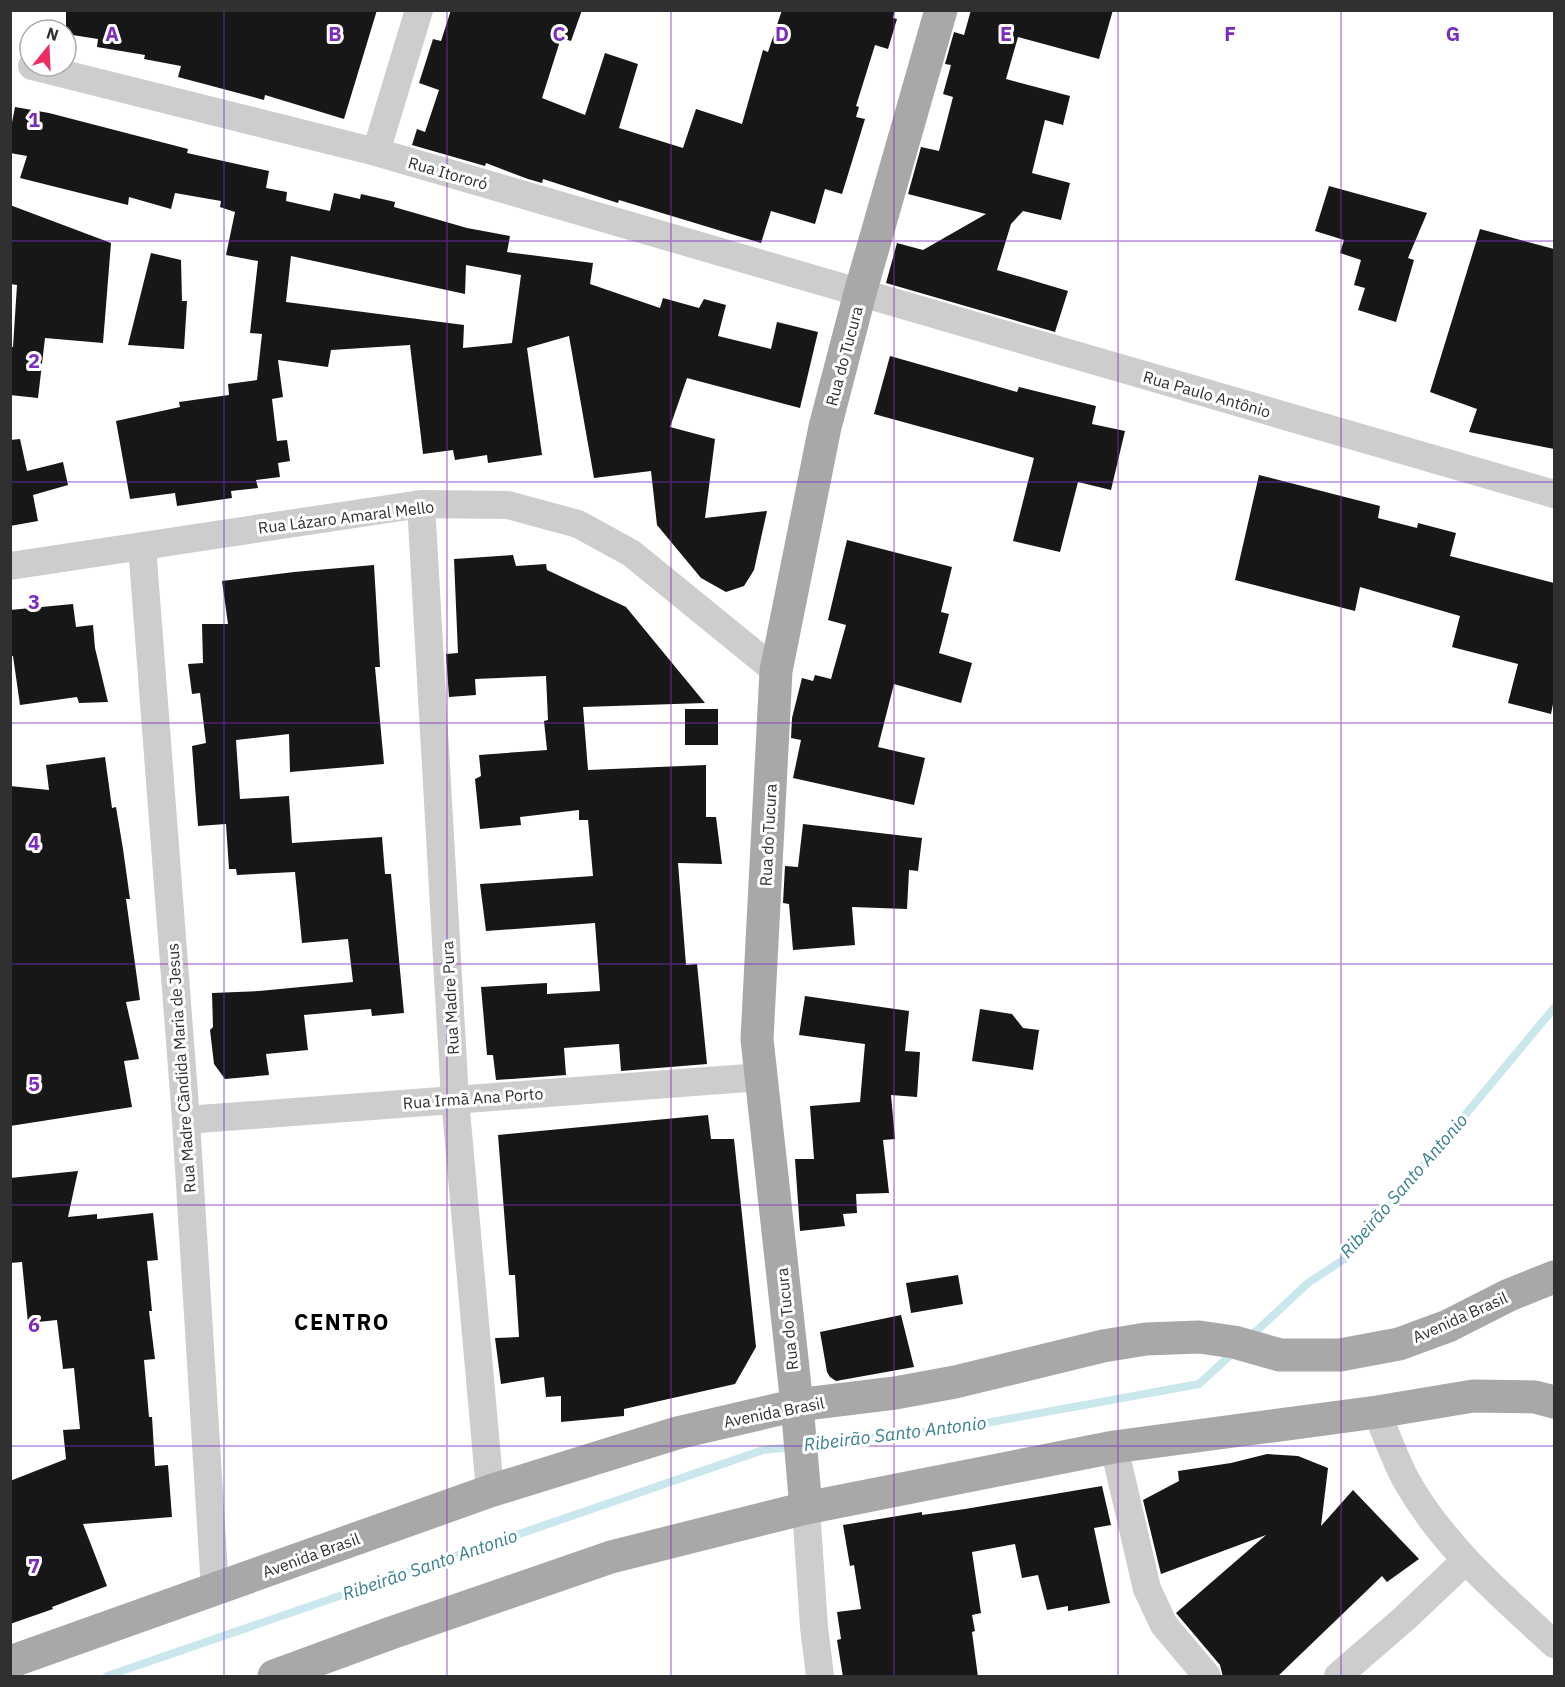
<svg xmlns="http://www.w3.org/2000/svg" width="1565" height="1687" viewBox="0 0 1565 1687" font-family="'IBM Plex Sans',sans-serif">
<rect width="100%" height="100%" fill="#fff"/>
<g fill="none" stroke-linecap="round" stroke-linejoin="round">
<!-- stream -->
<path stroke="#cae7ee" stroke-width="8" d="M1249 1338 1308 1283 1346 1258 1554 1008
M807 1445 959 1428 1199 1384 1235 1351
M107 1676 763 1450 794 1447"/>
</g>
<!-- building -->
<path fill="#171717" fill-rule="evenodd" d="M66 10H377L344 119 265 95 264 100 178 77 181 66 144 59 145 55 97 47 98 39 66 34Z
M451 10H582L571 41 561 38 542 98 585 115 605 53 638 64 619 128 683 148 696 109 742 124 763 50 768 52 782 10H895L893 18 897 19 888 49 875 45 856 106 859 107 856 117 865 119 842 194 825 189 815 224 771 211 761 243 619 200 618 203 543 179 542 183 528 179 486 163 485 166 412 145 417 129 425 132 439 90 419 83 433 39 441 41Z
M971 10H1113L1099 59 1018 37 1006 79 1070 96 1063 125 1045 120 1032 173 1070 183 1061 220 1023 211 1011 224 997 270 1068 291 1055 332 886 283 897 243 923 250 986 214 908 194 921 147 939 151 953 97 943 94 951 65 945 64 954 32 964 35Z
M15 107 49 113 188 149 187 153 269 171 266 188 287 192 286 201 330 211 334 193 360 199 361 194 395 202 394 207 467 228 510 236 507 252 593 263 590 284 660 308 663 298 699 308 704 299 726 305 718 336 771 349 777 322 818 332 800 408 687 378 670 427 715 439 705 518 767 511 754 570 744 586 726 592 701 578 657 525 651 471 594 478 569 336 527 348 542 455 488 463 487 455 455 460 453 450 423 454 410 345 331 350 328 367 278 360 283 397 272 399 277 441 287 440 290 461 278 463 280 477 256 480 258 488 231 491 232 498 177 506 175 493 130 499 116 421 180 407 179 402 229 395 228 384 257 380 262 334 250 333 258 261 226 255 235 212 220 207 221 201 175 193 171 209 129 197 128 205 20 178 27 156 10 153V133ZM291 256 465 294 466 265 521 275 512 343 463 348 464 325 286 302Z
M1329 186 1427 213 1408 258 1414 260 1396 322 1358 310 1365 288 1354 285 1361 260 1340 253 1344 240 1315 231Z
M10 205 111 243 103 343 45 338 38 398 10 395V347H13L17 285 10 284Z
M1480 229 1554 249V449L1469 432 1477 409 1430 392Z
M151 253 181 260 182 301H187L184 349 128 345Z
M890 356 1017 392 1019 387 1096 406 1092 424 1125 431 1111 490 1078 482 1060 552 1013 541 1034 458 874 414Z
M20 439 27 471 63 462 68 485 33 495 38 521 10 526V440Z
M1259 475 1380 506 1378 518 1417 528 1418 523 1456 533 1450 556 1554 583V699L1551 714 1508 703 1518 664 1452 647 1460 616 1360 587 1355 611 1235 580Z
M847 540 952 567 941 612 949 614 939 653 972 663 961 703 894 684 878 747 925 758 914 805 793 778 801 740 791 738 792 718 802 678 813 681 815 675 831 679 846 625 828 620Z
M513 555 516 566 546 564 547 570 626 607 705 703 583 707 588 770 706 765V817H716L722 864 678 863 686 965 697 964 707 1064 621 1071 619 1044 564 1048 566 1075 496 1080 493 1055H487L481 987 547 983V994L600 991 595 923 486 931 480 884 593 876 588 820H579V810L520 817 521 825 480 829 475 779 481 776 479 755 547 750 544 721 548 720 546 676 475 679 476 695 449 697 446 654 458 653 454 559Z
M374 565 380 667H375L384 764 290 772 289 734 236 740 240 799 289 796 292 843 382 837 385 874H391L404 1013 372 1016 371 1009 304 1015 308 1050 266 1054 269 1075 225 1079 214 1064 210 1030 213 1027 212 993 259 991 353 982 348 939 302 943 295 872 237 875 236 869H229L226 824 198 826 192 746 206 743 200 693 192 694 188 664 203 663 202 624H228L222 581 294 572Z
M73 604 76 627 93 625 95 648 108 702 79 703 77 697 20 705 13 656H10V610Z
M685 709H718V745H685Z
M105 757 112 808 116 807 123 849 130 899H126L140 1000 126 1002 139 1059 124 1061 132 1107 10 1126V786L49 790 46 765Z
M803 824 922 838 918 871 909 870 907 909 852 907 855 945 793 950 789 904 783 903 785 866 798 867Z
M805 996 909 1011 905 1051 920 1052 917 1097 891 1095 895 1139 883 1140 889 1193 856 1194 857 1213 843 1214 845 1226 800 1231 795 1159H814L810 1106 860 1102 865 1044 799 1035Z
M980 1009 1012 1014 1023 1028 1039 1030 1033 1070 972 1061Z
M708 1115 711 1139H734L756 1347 735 1384 624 1409V1416L561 1422V1396L546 1397 544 1377 501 1384 495 1338 519 1337 515 1275H509L498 1135Z
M78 1171 68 1217 97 1214V1219L153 1213 158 1260 147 1261 152 1311H149L155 1359 144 1360 149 1417H152L155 1466 168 1465 172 1517 83 1524 107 1586 52 1607 53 1609 10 1624V1481L66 1459 63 1430 80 1429 74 1368 63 1369 57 1320 28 1323 22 1262 10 1263V1178Z
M958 1275 963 1304 911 1313 906 1283Z
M901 1315 914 1367 836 1381 830 1377 827 1372 820 1332Z
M1267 1454 1298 1456 1328 1468 1321 1526 1353 1490 1419 1559 1387 1582 1382 1576 1277 1677H1223L1220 1665 1176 1613 1266 1535 1161 1574 1143 1500 1179 1481 1178 1471 1231 1463Z
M1102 1486 1111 1525 1094 1528 1110 1603 1068 1611V1606L1047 1610 1038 1575 1022 1578 1015 1544 972 1552 981 1613 972 1615 975 1631 972 1632 978 1677H843L837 1640 841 1639 837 1612 861 1609 854 1565 850 1566 843 1525 922 1512V1515L965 1509Z"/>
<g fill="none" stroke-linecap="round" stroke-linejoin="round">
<!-- minor -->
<path stroke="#cdcdcd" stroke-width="28" d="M32 66 376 152 1554 494
M376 152 419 10
M421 504 455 1099 490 1491
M142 546 186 1120 215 1590
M10 566 421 504 508 505 578 524 631 553 776 671
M186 1120 761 1077
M1377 1412C1386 1435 1395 1459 1406 1480 1443 1546 1500 1594 1554 1644
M1114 1447 1147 1589 1164 1625 1207 1676
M806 1508 814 1627 820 1676
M1338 1676 1405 1618 1465 1561"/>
<!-- major -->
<path stroke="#a8a8a8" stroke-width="33" d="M806 1508 797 1405 757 1039 776 671 825 427 860 293 941 10
M10 1662 490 1491 677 1433 797 1405 895 1393 955 1382 1103 1346 1146 1339 1199 1337 1234 1342 1280 1355H1340L1399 1344 1448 1326 1509 1295 1554 1277
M274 1676 391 1633 611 1557 806 1508 1114 1447 1377 1412 1473 1396 1535 1397 1554 1402"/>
</g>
<!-- grid -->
<path fill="none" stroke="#7b2cbf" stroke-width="1.5" stroke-opacity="0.55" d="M224 10V1676M447 10V1676M671 10V1676M894 10V1676M1118 10V1676M1341 10V1676M10 241H1554M10 482H1554M10 723H1554M10 964H1554M10 1205H1554M10 1446H1554"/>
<g text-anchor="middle" stroke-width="6" stroke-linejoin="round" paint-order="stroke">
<!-- street labels -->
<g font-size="16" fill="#303030" stroke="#fff">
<text transform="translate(448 173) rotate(16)" y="6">Rua Itororó</text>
<text transform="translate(844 356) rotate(-75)" y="6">Rua do Tucura</text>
<text transform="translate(1207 394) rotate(16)" y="6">Rua Paulo Antônio</text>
<text transform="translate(346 517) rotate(-7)" y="6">Rua Lázaro Amaral Mello</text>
<text transform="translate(768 835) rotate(-87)" y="6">Rua do Tucura</text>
<text transform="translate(450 998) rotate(-93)" y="6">Rua Madre Pura</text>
<text transform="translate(181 1068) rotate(-94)" y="6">Rua Madre Cãndida Maria de Jesus</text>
<text transform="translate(473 1098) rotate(-4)" y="6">Rua Irmã Ana Porto</text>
<text transform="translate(1460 1317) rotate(-24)" y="6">Avenida Brasil</text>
<text transform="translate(787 1319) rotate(-96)" y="6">Rua do Tucura</text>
<text transform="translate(774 1412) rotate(-11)" y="6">Avenida Brasil</text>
<text transform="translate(311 1555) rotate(-20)" y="6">Avenida Brasil</text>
</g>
<!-- water labels -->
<g font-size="18" font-style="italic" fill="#387f8f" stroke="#fff">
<text transform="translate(1404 1186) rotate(-49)" y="6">Ribeirão Santo Antonio</text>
<text transform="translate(895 1434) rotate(-7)" y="6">Ribeirão Santo Antonio</text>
<text transform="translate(430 1565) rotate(-19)" y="6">Ribeirão Santo Antonio</text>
</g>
<!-- district labels -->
<g font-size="22" font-weight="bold" letter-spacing="1.5" fill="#000" stroke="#fff">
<text x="342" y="1330">CENTRO</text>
</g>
</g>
<g font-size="20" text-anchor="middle" font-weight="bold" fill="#7b2cbf" stroke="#fff" stroke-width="6" stroke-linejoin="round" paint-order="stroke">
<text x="112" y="41">A</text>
<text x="335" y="41">B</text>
<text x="559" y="41">C</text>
<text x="782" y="41">D</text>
<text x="1006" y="41">E</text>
<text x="1230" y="41">F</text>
<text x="1453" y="41">G</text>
<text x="34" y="127">1</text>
<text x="34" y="368">2</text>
<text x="34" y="609">3</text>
<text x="34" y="850">4</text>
<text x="34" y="1091">5</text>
<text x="34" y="1332">6</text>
<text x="34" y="1573">7</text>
</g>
<!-- border -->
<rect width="1565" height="1687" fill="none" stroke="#303030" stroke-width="24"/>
<!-- north arrow -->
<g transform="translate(48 48) rotate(18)"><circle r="28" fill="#ffffff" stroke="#acacac" stroke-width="1.5"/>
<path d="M0-4.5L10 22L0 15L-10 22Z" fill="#ec2d60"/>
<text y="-9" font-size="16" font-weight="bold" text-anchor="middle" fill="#303030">N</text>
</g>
</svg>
